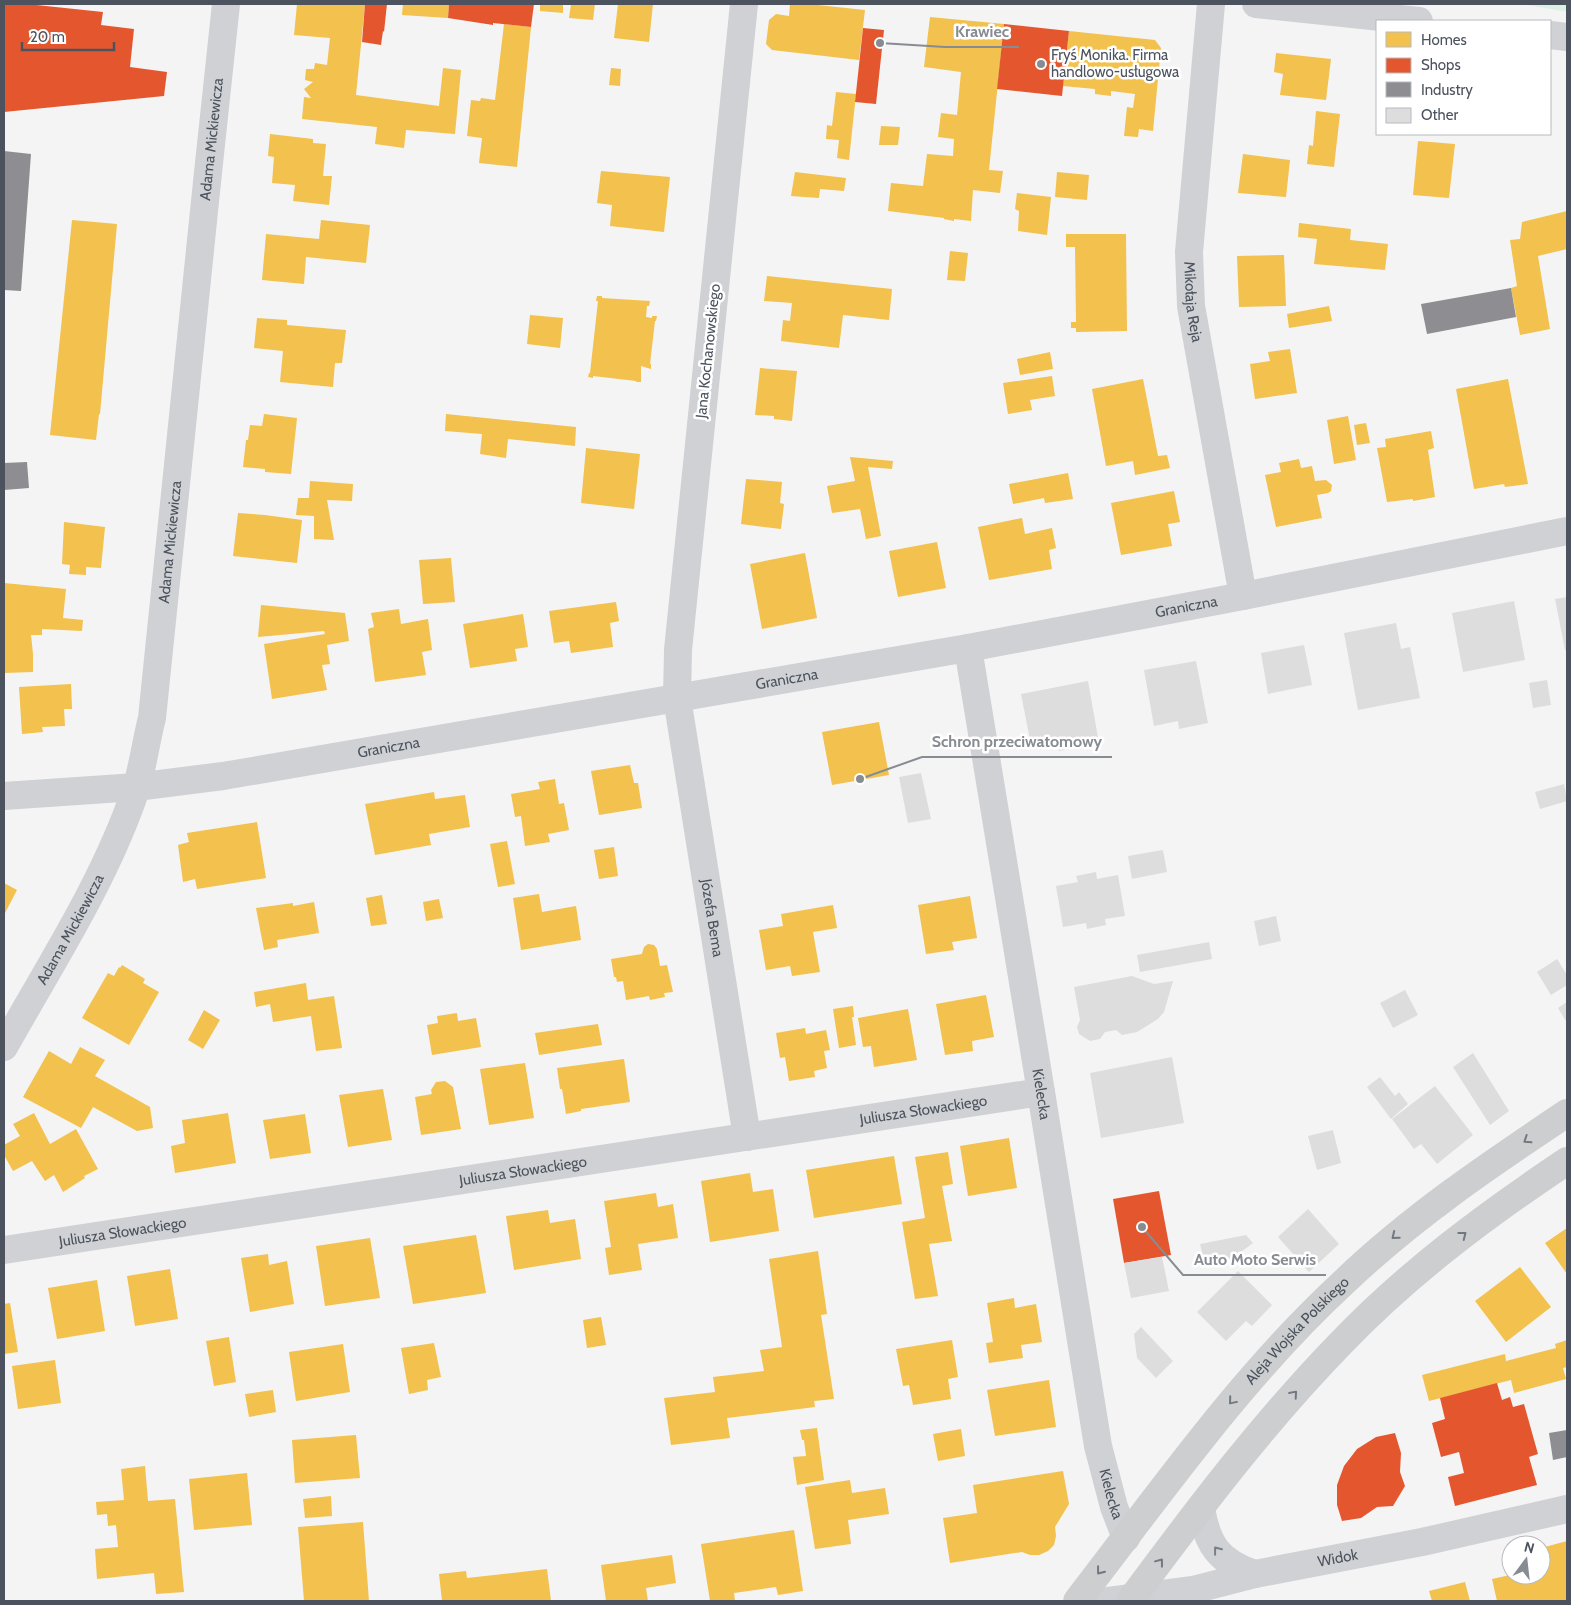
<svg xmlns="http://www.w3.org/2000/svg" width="1571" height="1605" viewBox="0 0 1571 1605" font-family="Cabin,sans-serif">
<rect width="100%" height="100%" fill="#f4f4f4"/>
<!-- green -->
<path fill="#dcf0e6" d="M1521 4H1567V11H1563Z"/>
<!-- homes -->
<path fill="#f2c14e" d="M297 4H365L356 95 439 106 443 68 461 70 455 134 406 130 404 148 375 144 377 127 302 119 304 97 311 98 304 89 313 82 305 80 306 69H314L315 63 327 65 330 38 294 35Z
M403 4H449L448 18 402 15Z
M540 4H563V13L540 11Z
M571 4H595L593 20 569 18Z
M618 4H653L649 42 614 38Z
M790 4H808L865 10 859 60 772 50 766 44 769 20 776 14 789 16Z
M930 17 1004 24 989 170 1003 171 1000 193 973 190 971 221 954 219V221L944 219V218L888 211 891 183 923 186 927 154 953 156 954 139 938 137 941 113 957 115 961 72 924 67Z
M504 24 531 27 517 167 479 163 482 138 467 136 471 100 480 101 481 98 495 100Z
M1069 31 1155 40 1161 48 1153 131 1139 129 1138 137 1124 136 1127 107 1133 108 1135 94 1111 91V96L1095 94V89L1063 86Z
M1276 53 1331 59 1326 100 1280 95 1283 74 1274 72Z
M611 68 621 69 620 86 609 85Z
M836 92 856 94 849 160 837 158 839 140 826 139 827 125 832 126Z
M1316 111 1340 114 1334 167 1307 164 1309 145 1313 146Z
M881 126 900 127 898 145H879Z
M270 134 313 139V143L326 144 323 176H332L329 205 293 201 295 185 272 183 274 157 268 156Z
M1418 141 1455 144 1449 198 1413 195Z
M1243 154 1290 160 1286 197 1238 193Z
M601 171 670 177 664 232 610 226 612 205 597 203Z
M795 172 846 178 844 191 820 189 819 198 791 196Z
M1057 172 1089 175 1087 200 1055 197Z
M1017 193 1051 197 1047 235 1018 231 1019 211 1015 209Z
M1567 211V249L1538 256 1550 329 1520 335 1511 288 1517 286 1510 240 1520 239 1522 222Z
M72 220 117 224 100 414H99L96 440 50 435Z
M321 220 370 225 366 263 306 257 304 284 262 280 266 234 319 239Z
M1299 223 1351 229 1350 240 1388 244 1385 270 1314 264 1317 239 1298 237Z
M1066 234H1126L1127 331 1076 332V328H1071V322H1076L1075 247H1066Z
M950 251 968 253 965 281 947 280Z
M1284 255 1286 306 1239 307 1237 256Z
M767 276 892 289 889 320 843 315 839 348 781 341 783 320 790 321 792 303 764 301Z
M597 296H602V298L650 301 649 306H647L646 317 652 318V316H657L656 321H655L650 364H651V369L641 366V382H636V381L593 376V378L588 377 589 373H590L598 301H596Z
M1329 306 1332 321 1289 328 1287 314Z
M530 315 563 318 560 348 527 344Z
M257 318 287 320V325L346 330 342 363H335L333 387 280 382 283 351 254 348Z
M1290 349 1297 393 1255 399 1250 364 1270 361 1268 352Z
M1050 352 1053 369 1020 375 1017 359Z
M760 368 797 371 792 421 774 419V416L755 415Z
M1052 376 1055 396 1030 400 1032 410 1008 414 1003 383Z
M1143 379 1158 456 1167 455 1170 468 1135 475 1133 461 1106 466 1092 389Z
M1508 379 1528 484 1505 487 1504 484 1474 489 1456 389Z
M264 414 297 418 291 474 265 472V469L243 467 246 440H248L250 425 262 426Z
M446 414 576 427 575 446 508 439 506 458 480 454 482 434 445 431Z
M1348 416 1356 460 1334 464 1327 420Z
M1366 423 1370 443 1357 445 1354 425Z
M1431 431 1434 448 1428 450 1435 497 1413 501V499L1387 502 1377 448 1386 447 1385 439Z
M586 448 640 454 634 509 581 503Z
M850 457 893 461 892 469 868 467 881 536 866 539 860 509 832 513 827 486 855 481Z
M1299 459 1301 468 1312 466 1315 481 1326 480 1332 485 1331 491 1328 493 1317 495 1322 518 1276 527 1265 475 1281 472 1279 463Z
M1068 473 1073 499 1045 503 1044 498 1013 504 1009 484Z
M746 479 782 482 780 503 784 504 781 529 741 524Z
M310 481 353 484 352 501 327 500 334 540 314 539V516L296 515 298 498H309Z
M1174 491 1180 522 1168 524 1172 546 1121 555 1111 503Z
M238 513 265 515 302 520 297 563 233 556Z
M1022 518 1025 534 1052 528 1056 548 1049 550 1052 569 989 580 978 527Z
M64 522 105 527 101 568 86 567V575L69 574 70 565 62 564Z
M937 542 946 588 898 597 889 551Z
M805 553 817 618 762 629 750 564Z
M451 558 455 602 423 604 419 560Z
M4 583 66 589 63 618 83 620 82 631 42 629V635H31L33 654V672L4 673Z
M616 602 619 621 610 623 613 647 571 653 569 641 554 643 549 611Z
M261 605 345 613 349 641 327 645 330 664 322 665 327 690 272 699 264 644 325 634 324 631 258 637Z
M399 609 401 624 428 619 432 650 422 652 426 675 375 682 368 629 374 627 371 613Z
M523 614 528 647 515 649 517 661 470 668 463 624Z
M71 684 72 709H64L65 726 42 727 43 732 22 734 19 687Z
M879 722 889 775 832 785 822 732Z
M630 765 634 783H638L642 808 599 815 591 771Z
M555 779 559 804 564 803 569 830 548 834 550 842 525 846 521 816 515 817 511 794 540 789 538 782Z
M434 792 435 799 465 795 470 827 429 834 431 845 375 855 365 804Z
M257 822 266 878 197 889 195 879 183 882 178 845 189 842 187 833Z
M507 841 515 884 498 887 490 844Z
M614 847 618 876 599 879 594 850Z
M4 883 17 890 4 915Z
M539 894 542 912 576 906 581 940 521 950 513 898Z
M382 895 387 924 371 926 366 898Z
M970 896 977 938 952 942 954 950 926 954 918 905Z
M439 899 443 918 426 921 423 902Z
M314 902 319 933 277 940 278 947 264 950 256 908 293 903V906Z
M833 905 837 928 813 932 820 972 792 976 790 966 766 970 759 930 783 926 781 914Z
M648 944 654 945 657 949 660 966 667 965 673 992 664 993 665 997 650 1000 649 996 626 1000 623 981 617 982 616 977H614L611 959 642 954 644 947Z
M122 965 145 979 143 983 159 992 129 1045 82 1018 108 973 114 976 119 967 120 968Z
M306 983 308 1000 334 996 342 1048 316 1051 311 1016 273 1022 270 1004 256 1007 254 992Z
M986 995 994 1037 972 1041 973 1051 945 1055 936 1004Z
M853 1006 854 1017H852L856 1045 839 1048 833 1009Z
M908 1009 917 1060 874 1067 871 1046 863 1047 858 1018Z
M204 1010 220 1020 203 1049 188 1040Z
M457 1013 458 1021 476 1018 481 1047 432 1055 427 1025 438 1023 437 1016Z
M598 1024 602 1045 539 1055 535 1033Z
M805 1028 806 1034 826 1030 830 1050 824 1051 827 1068 814 1071 815 1077 789 1081 785 1057 780 1058 776 1033Z
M80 1047 105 1060 95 1076 150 1107 153 1128 137 1131 93 1107 81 1128 23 1097 49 1051 71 1064Z
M624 1059 630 1102 581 1109V1111L566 1114 562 1089H560L557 1068Z
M525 1063 534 1118 489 1125 480 1069Z
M445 1081 453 1087 461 1129 421 1135 415 1097 432 1094 431 1090 436 1082Z
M383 1089 392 1140 348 1147 339 1095Z
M34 1113 50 1144 76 1129 98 1169 84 1176 85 1178 63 1192 54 1175 45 1181 32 1161 13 1171 4 1155V1145L20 1136 13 1124Z
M228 1113 236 1163 175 1173 171 1146 185 1143 182 1120Z
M305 1114 311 1153 270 1159 263 1120Z
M1009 1138 1017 1188 968 1196 960 1146Z
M948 1152 953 1184 942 1186 952 1241 929 1244 938 1296 915 1299 902 1222 925 1218 915 1157Z
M894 1156 902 1204 814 1218 806 1170Z
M750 1173 753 1192 773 1189 779 1231 710 1242 701 1181Z
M656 1193 658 1207 673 1204 678 1238 638 1244 642 1270 609 1275 605 1248 611 1247 604 1201Z
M548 1210 550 1223 575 1219 581 1259 514 1270 506 1216Z
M1567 1228V1274L1545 1243Z
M476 1235 486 1293 413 1304 403 1246Z
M370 1238 380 1298 325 1306 316 1246Z
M818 1251 827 1314 821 1315 834 1399 814 1401 815 1407 727 1418 730 1438 671 1445 664 1398 715 1392 713 1377 764 1371 760 1350 782 1347 769 1259Z
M268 1254 269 1265 287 1261 294 1304 250 1312 241 1258Z
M1520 1267 1551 1307 1506 1342 1475 1301Z
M170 1269 178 1319 135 1326 127 1276Z
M97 1280 105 1331 57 1339 48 1288Z
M1014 1298 1015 1308 1036 1304 1042 1342 1021 1345 1023 1358 989 1363 986 1343 993 1342 987 1303Z
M10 1303 18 1352 4 1354V1304Z
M601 1317 606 1345 587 1348 583 1320Z
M229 1337 236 1382 214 1386 206 1341Z
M952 1340 958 1377 948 1379 951 1399 913 1405 909 1385 903 1386 896 1349Z
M1567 1340V1367L1563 1368 1566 1379 1514 1393 1511 1380 1429 1401 1422 1375 1505 1354 1506 1361 1556 1348 1555 1344Z
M434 1343 441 1377 427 1380 428 1390 409 1394 401 1348Z
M343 1344 350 1392 296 1401 289 1352Z
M55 1360 61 1403 18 1409 12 1366Z
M1049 1380 1056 1427 995 1436 987 1390Z
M273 1390 276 1412 249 1417 245 1394Z
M817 1428 824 1480 797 1485 793 1457 806 1456 804 1440H802L800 1430Z
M961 1429 965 1456 938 1461 933 1434Z
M356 1435 360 1478 295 1483 292 1440Z
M145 1466 148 1501 175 1499 184 1592 156 1594 154 1573 97 1579 95 1549 118 1547 116 1525 108 1526 107 1514 97 1515 96 1502 124 1500 121 1469Z
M1063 1471 1069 1504 1055 1527 1056 1536 1054 1545 1048 1551 1039 1555H1030L1022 1552 950 1563 943 1518 977 1513 973 1485Z
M247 1473 252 1525 194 1530 189 1479Z
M850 1480 852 1493 885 1488 889 1514 848 1520 851 1544 815 1549 805 1487Z
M331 1496 332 1516 305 1518 303 1499Z
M363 1522 369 1601H304L298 1527Z
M794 1530 803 1591 778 1595 776 1587 734 1593 735 1601H710L701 1544Z
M1567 1541V1601H1497L1492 1579 1510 1575H1541V1568H1543L1541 1548Z
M672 1555 676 1583 646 1588 648 1601H606L601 1565Z
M547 1569 551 1601H442L439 1574 466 1571 467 1578Z
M1465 1582 1470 1601H1432L1429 1591Z"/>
<!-- shops -->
<path fill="#e4572e" d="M4 4H27L103 12 101 25 134 29 130 67 167 72 164 96 4 112Z
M365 4H387L384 32 383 31 381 45 362 42Z
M449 4H534L531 27 493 23V25L448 18Z
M1004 24 1069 31 1062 96 997 89Z
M863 28 884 30 876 104 855 102Z
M1159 1191 1171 1255 1124 1263 1113 1199Z
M1497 1383 1502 1400 1510 1397 1513 1407 1524 1404 1538 1454 1529 1457 1537 1485 1455 1506 1448 1477 1464 1473 1459 1452 1441 1457 1432 1423 1445 1419 1440 1398Z
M1395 1433 1401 1453 1400 1472 1405 1486 1393 1506 1377 1507 1361 1518 1342 1521 1337 1505V1485L1344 1466 1357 1449 1376 1437Z"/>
<!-- industry -->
<path fill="#8d8d92" d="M4 151 31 154 21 291 4 290Z
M1511 288 1516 317 1427 334 1421 304Z
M27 462 29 488 4 490V463Z
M1567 1430V1457L1553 1460 1549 1433Z"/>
<!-- building -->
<path fill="#ddddde" d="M1567 597V650H1565L1555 599Z
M1514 601 1525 660 1463 672 1452 613Z
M1396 623 1401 649 1410 647 1420 698 1358 710 1344 633Z
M1304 645 1312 685 1268 694 1261 653Z
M1196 661 1208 723 1179 729 1178 721 1154 726 1144 670Z
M1547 680 1551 705 1533 708 1529 683Z
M1088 681 1099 743 1059 751 1057 740 1031 745 1021 694Z
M921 773 931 819 908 823 899 777Z
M1564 784 1567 801 1540 809 1535 792Z
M1163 850 1167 872 1132 879 1128 856Z
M1096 872 1097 879 1118 875 1125 916 1105 919 1106 925 1087 929 1086 923 1063 927 1056 886 1078 882 1076 876Z
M1276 916 1281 941 1259 946 1254 921Z
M1209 942 1212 959 1140 972 1137 955Z
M1557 959 1567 975V985L1551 995 1537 972Z
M1132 976 1154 984 1173 981 1164 1012 1158 1019 1137 1032 1122 1035 1116 1030 1105 1032 1100 1039 1090 1041 1079 1034 1077 1027 1080 1020 1074 987Z
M1405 990 1418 1015 1393 1028 1380 1003Z
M1567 1002V1023L1558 1008Z
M1473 1053 1509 1111 1490 1125 1453 1067Z
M1172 1057 1184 1123 1101 1138 1090 1073Z
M1380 1077 1395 1096 1399 1092 1408 1104 1391 1119 1367 1087Z
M1435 1086 1473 1135 1437 1164 1421 1144 1414 1149 1392 1119Z
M1333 1130 1341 1163 1317 1170 1308 1136Z
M1308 1209 1339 1244 1309 1272 1278 1237Z
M1246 1235 1253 1243 1233 1258 1204 1260 1200 1244Z
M1162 1257 1169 1291 1131 1298 1124 1263Z
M1238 1271 1272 1305 1252 1326 1246 1321 1226 1341 1197 1312Z
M1141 1327 1173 1361 1156 1378 1137 1358 1134 1334Z"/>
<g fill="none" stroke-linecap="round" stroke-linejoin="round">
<!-- minor -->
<g stroke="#cfd1d4" stroke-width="28">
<path id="s1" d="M744 4 678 650 677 698 747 1137"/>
<path id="s2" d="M1211 4 1189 252 1191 306 1243 596"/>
<path d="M1256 4 1419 21"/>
<path d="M1550 35 1567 37"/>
<path id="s3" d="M968 648 1041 1092 1098 1446 1114 1507 1126 1538"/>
<path id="s4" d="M4 796 136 787 223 776 968 648 1243 596 1567 531"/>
<path id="s5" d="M4 1047C51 963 105 881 136 789 143 766 146 741 152 718L207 182 226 4"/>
<path id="s6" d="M4 1250 1041 1092"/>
<path d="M1201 1508C1207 1545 1219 1562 1255 1574"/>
<path id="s7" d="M1108 1601 1193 1590 1255 1574 1422 1542 1567 1509"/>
</g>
<!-- major -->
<g stroke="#ccced0" stroke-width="28">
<path id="s8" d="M1077 1601C1162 1491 1242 1376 1344 1282 1412 1217 1489 1165 1567 1113"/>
<path d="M1130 1601C1196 1512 1263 1423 1341 1343 1408 1273 1486 1215 1567 1161"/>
</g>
</g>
<!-- one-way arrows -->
<defs><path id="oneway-chevron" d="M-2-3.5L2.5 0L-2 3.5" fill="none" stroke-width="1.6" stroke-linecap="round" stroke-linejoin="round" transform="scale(1.25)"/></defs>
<g stroke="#727880">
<use href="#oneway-chevron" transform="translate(1527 1140) rotate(146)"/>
<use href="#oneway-chevron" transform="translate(1463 1235) rotate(-38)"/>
<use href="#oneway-chevron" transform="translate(1395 1236) rotate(141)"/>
<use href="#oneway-chevron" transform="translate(1294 1394) rotate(-49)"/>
<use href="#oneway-chevron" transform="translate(1232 1401) rotate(130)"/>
<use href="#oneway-chevron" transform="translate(1160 1562) rotate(-53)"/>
<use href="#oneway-chevron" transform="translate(1100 1571) rotate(128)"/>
</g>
<use stroke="#7a7f87" href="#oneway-chevron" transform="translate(1217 1550) rotate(-128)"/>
<!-- markers -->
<circle fill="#878b92" stroke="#fff" stroke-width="2" cx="1041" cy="64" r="5"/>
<g text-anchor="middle" stroke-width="5" stroke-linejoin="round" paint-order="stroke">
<!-- poi labels -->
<g font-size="15" fill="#4c535e" stroke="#fff" text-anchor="start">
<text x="1051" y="60">Fryś Monika. Firma<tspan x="1051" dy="17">handlowo-usługowa</tspan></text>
</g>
<!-- street labels -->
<g font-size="15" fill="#4c535e" stroke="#fff">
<text dy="5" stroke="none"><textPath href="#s5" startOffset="945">Adama Mickiewicza</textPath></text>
<text dy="5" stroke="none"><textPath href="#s2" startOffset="299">Mikołaja Reja</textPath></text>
<text transform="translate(708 351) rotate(-84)" y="5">Jana Kochanowskiego</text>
<text dy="5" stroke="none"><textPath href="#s5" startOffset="540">Adama Mickiewicza</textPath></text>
<text dy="5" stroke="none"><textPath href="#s4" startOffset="1198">Graniczna</textPath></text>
<text dy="5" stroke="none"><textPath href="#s4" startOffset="792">Graniczna</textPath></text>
<text dy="5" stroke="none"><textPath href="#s4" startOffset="388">Graniczna</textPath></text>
<text dy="5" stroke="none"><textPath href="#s1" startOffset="920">Józefa Bema</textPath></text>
<text dy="5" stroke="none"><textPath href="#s5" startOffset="135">Adama Mickiewicza</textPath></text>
<text dy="5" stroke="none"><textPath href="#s3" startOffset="452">Kielecka</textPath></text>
<text dy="5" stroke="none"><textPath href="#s6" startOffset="930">Juliusza Słowackiego</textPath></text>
<text dy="5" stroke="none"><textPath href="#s6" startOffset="525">Juliusza Słowackiego</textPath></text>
<text dy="5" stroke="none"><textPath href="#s6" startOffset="120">Juliusza Słowackiego</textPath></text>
<text dy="5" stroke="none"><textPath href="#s8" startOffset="349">Aleja Wojska Polskiego</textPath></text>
<text dy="5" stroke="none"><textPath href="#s3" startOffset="858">Kielecka</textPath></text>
<text dy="5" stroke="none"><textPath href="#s7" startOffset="234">Widok</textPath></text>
</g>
</g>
<!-- callouts -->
<path fill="none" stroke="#878b92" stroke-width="2" d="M880 43L945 47H1019M860 779L922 757H1112M1142 1227L1183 1275H1326"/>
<g fill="#878b92" stroke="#fff" stroke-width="2">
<circle cx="880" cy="43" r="5"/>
<circle cx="860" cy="779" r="5"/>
<circle cx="1142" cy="1227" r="5"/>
</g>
<g font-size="16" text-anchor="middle" font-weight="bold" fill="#878b92" stroke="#fff" stroke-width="5" stroke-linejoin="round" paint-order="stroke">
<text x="982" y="37">Krawiec</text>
<text x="1017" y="747">Schron przeciwatomowy</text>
<text x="1255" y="1265">Auto Moto Serwis</text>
</g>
<!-- border -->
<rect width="1571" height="1605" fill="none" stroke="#4c535e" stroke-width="10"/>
<!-- legend -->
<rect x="1376" y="20" width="175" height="115" fill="#ffffff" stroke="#b7babf"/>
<rect x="1386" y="32" width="25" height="15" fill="#f2c14e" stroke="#b7babf"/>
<text x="1421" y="45" font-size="15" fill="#4c535e">Homes</text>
<rect x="1386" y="58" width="25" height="15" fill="#e4572e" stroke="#b7babf"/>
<text x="1421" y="70" font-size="15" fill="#4c535e">Shops</text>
<rect x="1386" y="82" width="25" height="15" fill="#8d8d92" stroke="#b7babf"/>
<text x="1421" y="95" font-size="15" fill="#4c535e">Industry</text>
<rect x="1386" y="108" width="25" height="15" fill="#ddddde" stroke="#b7babf"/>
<text x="1421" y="120" font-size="15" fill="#4c535e">Other</text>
<!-- north arrow -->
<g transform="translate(1526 1560) rotate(15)"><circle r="24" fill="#ffffff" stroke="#b7babf"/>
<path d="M0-4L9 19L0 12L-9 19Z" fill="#878b92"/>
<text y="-8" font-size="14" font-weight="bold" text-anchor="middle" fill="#4c535e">N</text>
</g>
<!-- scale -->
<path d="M22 42v8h92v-8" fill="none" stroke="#4c535e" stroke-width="2.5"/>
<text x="30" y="42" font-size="15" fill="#4c535e" stroke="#ffffff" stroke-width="4" paint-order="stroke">20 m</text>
</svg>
